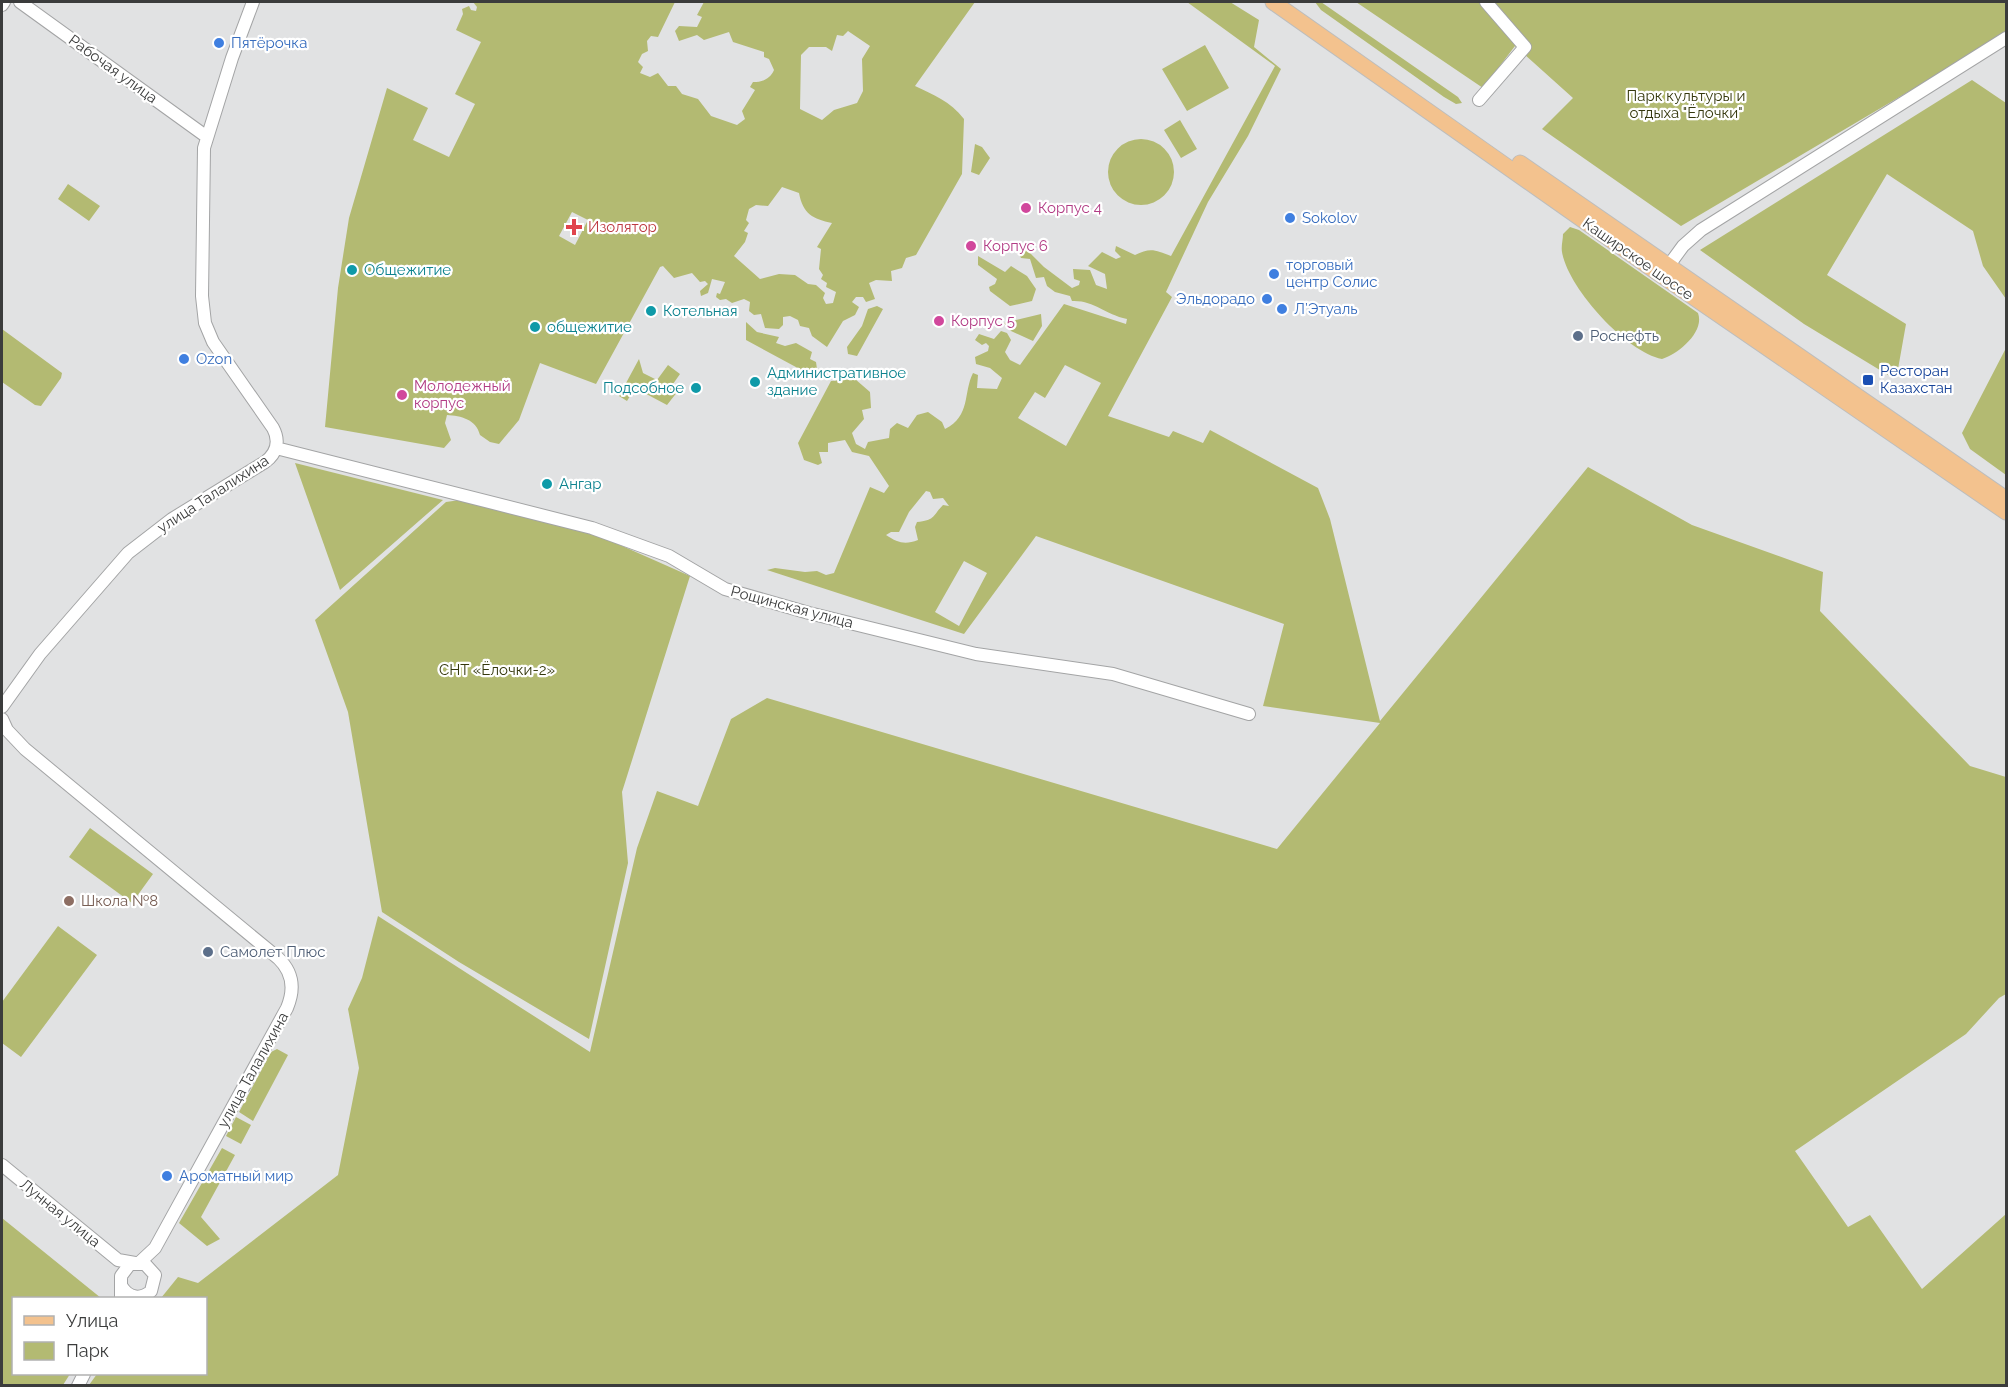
<svg xmlns="http://www.w3.org/2000/svg" width="2008" height="1387" viewBox="0 0 2008 1387" font-family="Raleway,sans-serif">
<rect width="100%" height="100%" fill="#e1e2e3"/>
<!-- green -->
<path fill="#b3ba72" fill-rule="evenodd" d="M473 2H675L658 37 651 36 647 41 648 51 642 54 638 62 643 67 640 73 650 77 658 73 668 86H676L682 94 698 99 711 116 737 125 745 119 742 111 755 90 750 87 753 82C763 82 770 79 774 70L769 59 764 57V52L733 42 729 32 704 40 697 35 679 41 675 31 679 26 697 27 702 17 697 15 704 2H975L915 86C934 95 950 101 964 119L962 174 916 255 906 258 902 268 891 271 892 281 876 280 869 283 875 299 866 302 863 297H856L852 302 859 307 855 315 843 321 827 347 812 336 809 328 800 326 798 320 790 316 783 317V325L779 329 765 328 761 314 754 315 749 311 750 302 744 299 732 303 726 299 720 300 716 297 717 293 720 294 725 282 712 279 708 293 701 296 700 291 708 284 705 281 700 282 692 273 674 278 663 266 660 267 596 384 540 363 519 420 499 444 490 442 480 435C476 419 461 416 447 415L445 423 451 440 444 448 325 427 338 288 349 218 387 88 428 108 413 140 449 157 475 104 455 94 481 42 456 30 463 14 462 9 469 6 471 10 476 11 477 7ZM848 31 870 46 862 59 863 91 857 103 834 110 822 120 800 109 801 55 809 47H826L832 51 837 35 843 36ZM782 187 799 193C803 214 813 219 832 223L817 247 821 249 819 269 823 275 821 279 827 283 826 287 836 292 833 303 826 304 823 298 825 293 816 285 808 284 795 275 779 274 760 279 734 256 745 242 748 233 744 231 749 223 746 220 749 209 756 205 768 206ZM572 212 588 220 575 245 559 236Z
M1187 2H1230L1259 20 1254 47 1281 69 1248 136 1208 202 1166 292 1172 297 1108 416 1169 437 1173 431 1203 443 1210 430 1318 488 1330 519 1380 721 1588 467 1692 525 1823 572 1820 611 1970 766 2006 777V994L1999 998 1966 1034 1795 1151 1848 1227 1870 1215 1922 1289 2006 1214V1385H89L97 1374H206V1298H161L178 1277 198 1283 338 1175 359 1068 348 1009 362 978 378 916 590 1052 637 848 657 791 698 806 731 719 767 698 1277 849 1380 723 1263 706 1284 624 1036 536 964 634 767 570 775 568 805 572 817 571 826 575 834 573 870 487 884 493 889 486 869 456 852 452 845 440 828 443V452H819L822 463 818 465 804 460 798 443 831 381 855 379 870 392 871 408 862 410 864 419 852 433 856 444 865 449 868 442 889 438 890 429 897 423 908 428 917 415 928 412 942 422 945 429C971 416 963 393 973 373L978 375 977 388 997 389 1002 378 990 368 976 364 975 357 988 351 989 346 986 343 982 345 975 340 979 334 994 339 1001 331 1007 333 1011 340 1005 352 1010 360 1020 365 1064 304 1126 324 1127 319C1104 314 1094 300 1072 301L1070 296 1055 292 1047 286 1044 277 1036 278 1030 259 1021 258 1017 249 1025 248 1044 267 1072 288 1079 285 1080 281 1074 279 1073 269 1090 270 1096 285 1107 289 1105 274 1088 266 1102 252 1116 259 1121 257 1115 251 1116 246 1135 255C1150 247 1156 250 1171 256L1275 66ZM1065 365 1101 383 1066 446 1018 418 1035 392 1045 398ZM926 491 930 492 933 499 943 498 949 506 943 505C932 516 936 520 917 522L915 527 918 540C905 545 898 543 886 535L891 532H899L909 512ZM964 561 987 573 959 626 935 612Z
M1315 2H1321L1458 97 1462 103 1456 104 1444 97 1321 10Z
M1356 2H2006V34L1681 226 1542 129 1573 98 1515 46 1483 88Z
M1205 45 1229 88 1187 111 1162 69Z
M1972 80 2006 103V299L1983 266 1973 231 1887 174 1827 275 1906 324 1898 369 1893 378 1804 324 1700 250Z
M1180 120 1197 149 1181 158 1164 130Z
M1108 172a33 33 0 1 1 66 0a33 33 0 1 1-66 0Z
M975 144 982 147 990 158 979 175 971 172Z
M68 184 100 206 89 221 58 199Z
M1570 227 1579 230 1698 313C1705 332 1678 354 1662 359 1626 352 1568 288 1562 252 1561 246 1563 240 1563 234Z
M978 256 1005 272 1011 266 1027 276 1036 289 1032 301 1010 306 990 291 989 287 995 284 997 279 978 265Z
M877 306 883 309 857 356 848 354 847 347 862 326 868 309Z
M1041 314 1042 326 1033 341 1011 331 1004 323Z
M746 322 757 332 779 337 776 343 785 346 796 343 812 352 810 359 816 362 817 369 807 373 746 340Z
M2 329 62 373 61 378 41 406 35 405 2 382Z
M2006 348V475L1970 449 1962 433Z
M639 359 643 373 657 380 668 365 680 374 673 384 678 391 667 405 635 388 627 401 619 396Z
M295 463 443 500 340 590Z
M460 500 593 533 690 576 622 792 628 863 589 1039 459 962 382 912 348 712 315 620 446 502Z
M90 828 153 874 132 903 69 857Z
M58 926 97 955 21 1057 2 1043V1002Z
M277 1049 288 1055 253 1121 239 1112 271 1052Z
M236 1117 251 1125 241 1144 226 1136Z
M222 1148 235 1155 201 1217 220 1239 207 1246 179 1223Z
M2 1218 101 1298H14V1374H70L63 1385H2Z"/>
<g fill="none" stroke-linecap="round" stroke-linejoin="round">
<!-- minor casing -->
<g stroke="#a3a4a5" stroke-width="14">
<path id="minor" d="M20 2 207 137
M2 5 4 2
M1479 100 1525 47 1486 2
M1664 272 1683 246 1701 230 2006 38
M276 448 592 528 669 556 725 589 809 613 976 654 1113 674 1249 714
M2 707 40 654 128 553 172 519 265 462C277 453 280 441 273 428L213 342 205 323 202 296 204 148 232 58 253 2
M2 719 7 730 25 749 278 958C293 972 295 989 287 1008L155 1248 140 1262
M2 1165 118 1260 135 1263
M121 1298V1276L130 1264H145L155 1275 151 1291C141 1300 129 1298 122 1287
M78 1386 84 1374"/>
</g>
<!-- major casing -->
<g stroke="#bcbdbd" stroke-width="17">
<path id="major" d="M1273 2 1651 268 2006 512
M1520 163 2006 499"/>
</g>
<!-- minor -->
<use href="#minor" stroke="#fff" stroke-width="12"/>
<!-- major -->
<use href="#major" stroke="#f3c28e" stroke-width="15"/>
</g>
<!-- markers -->
<g fill="#3f7fe0" stroke="#fff" stroke-width="2">
<circle cx="219" cy="43" r="6"/>
<circle cx="1290" cy="218" r="6"/>
<circle cx="1274" cy="274" r="6"/>
<circle cx="1267" cy="299" r="6"/>
<circle cx="1282" cy="309" r="6"/>
<circle cx="184" cy="359" r="6"/>
<circle cx="167" cy="1176" r="6"/>
</g>
<g fill="#d1479c" stroke="#fff" stroke-width="2">
<circle cx="1026" cy="208" r="6"/>
<circle cx="971" cy="246" r="6"/>
<circle cx="939" cy="321" r="6"/>
<circle cx="402" cy="395" r="6"/>
</g>
<path fill="#e0444e" stroke="#fff" stroke-width="2" d="M571 218h6v6h6v6h-6v6h-6v-6h-6v-6h6z"/>
<g fill="#0f9aa8" stroke="#fff" stroke-width="2">
<circle cx="352" cy="270" r="6"/>
<circle cx="651" cy="311" r="6"/>
<circle cx="535" cy="327" r="6"/>
<circle cx="755" cy="382" r="6"/>
<circle cx="696" cy="388" r="6"/>
<circle cx="547" cy="484" r="6"/>
</g>
<g fill="#5c6f8a" stroke="#fff" stroke-width="2">
<circle cx="1578" cy="336" r="6"/>
<circle cx="208" cy="952" r="6"/>
</g>
<rect fill="#1a4fb4" stroke="#fff" stroke-width="2" x="1862" y="374" width="12" height="12" rx="3"/>
<circle fill="#8d6e63" stroke="#fff" stroke-width="2" cx="69" cy="901" r="6"/>
<g text-anchor="middle" stroke-width="4.5" stroke-linejoin="round" paint-order="stroke">
<!-- shop labels -->
<g font-size="15" fill="#366cbe" stroke="#fff" text-anchor="start">
<text x="231" y="48">Пятёрочка</text>
<text x="1302" y="223">Sokolov</text>
<text x="1286" y="270">торговый<tspan x="1286" dy="17">центр Солис</tspan></text>
<text x="1255" y="304" text-anchor="end">Эльдорадо</text>
<text x="1294" y="314">Л’Этуаль</text>
<text x="196" y="364">Ozon</text>
<text x="179" y="1181">Ароматный мир</text>
</g>
<!-- street labels -->
<g font-size="15" fill="#3b3c3c" stroke="#fff">
<text transform="translate(113 69) rotate(36)" y="5">Рабочая улица</text>
<text transform="translate(1638 259) rotate(35)" y="5">Каширское шоссе</text>
<text transform="translate(213 494) rotate(-33)" y="5">улица Талалихина</text>
<text transform="translate(792 607) rotate(15)" y="5">Рощинская улица</text>
<text transform="translate(253 1070) rotate(-61)" y="5">улица Талалихина</text>
<text transform="translate(60 1213) rotate(39)" y="5">Лунная улица</text>
</g>
<!-- park labels -->
<g font-size="15" fill="#35380d" stroke="#fff">
<text x="1686" y="101">Парк культуры и<tspan x="1686" dy="17">отдыха "Ёлочки"</tspan></text>
<text x="497" y="675">СНТ «Ёлочки-2»</text>
</g>
<!-- hotel labels -->
<g font-size="15" fill="#b23c85" stroke="#fff" text-anchor="start">
<text x="1038" y="213">Корпус 4</text>
<text x="983" y="251">Корпус 6</text>
<text x="951" y="326">Корпус 5</text>
<text x="414" y="391">Молодежный<tspan x="414" dy="17">корпус</tspan></text>
</g>
<!-- health labels -->
<g font-size="15" fill="#be3a42" stroke="#fff" text-anchor="start">
<text x="588" y="232">Изолятор</text>
</g>
<!-- culture labels -->
<g font-size="15" fill="#0d838f" stroke="#fff" text-anchor="start">
<text x="364" y="275">Общежитие</text>
<text x="663" y="316">Котельная</text>
<text x="547" y="332">общежитие</text>
<text x="767" y="378">Административное<tspan x="767" dy="17">здание</tspan></text>
<text x="684" y="393" text-anchor="end">Подсобное</text>
<text x="559" y="489">Ангар</text>
</g>
<!-- service labels -->
<g font-size="15" fill="#4e5e75" stroke="#fff" text-anchor="start">
<text x="1590" y="341">Роснефть</text>
<text x="220" y="957">Самолет Плюс</text>
</g>
<!-- transit labels -->
<g font-size="15" fill="#164399" stroke="#fff" text-anchor="start">
<text x="1880" y="376">Ресторан<tspan x="1880" dy="17">Казахстан</tspan></text>
</g>
<!-- education labels -->
<g font-size="15" fill="#785e54" stroke="#fff" text-anchor="start">
<text x="81" y="906">Школа №8</text>
</g>
</g>
<!-- border -->
<rect width="2008" height="1387" fill="none" stroke="#3b3c3c" stroke-width="6"/>
<!-- legend -->
<rect x="12" y="1297" width="195" height="78" fill="#ffffff" stroke="#b1b1b1" stroke-width="1.5"/>
<rect x="24" y="1316" width="30" height="9" fill="#f3c28e" stroke="#b1b1b1" stroke-width="1.5"/>
<text x="66" y="1327" font-size="18" fill="#3b3c3c">Улица</text>
<rect x="24" y="1342" width="30" height="18" fill="#b3ba72" stroke="#b1b1b1" stroke-width="1.5"/>
<text x="66" y="1357" font-size="18" fill="#3b3c3c">Парк</text>
</svg>
